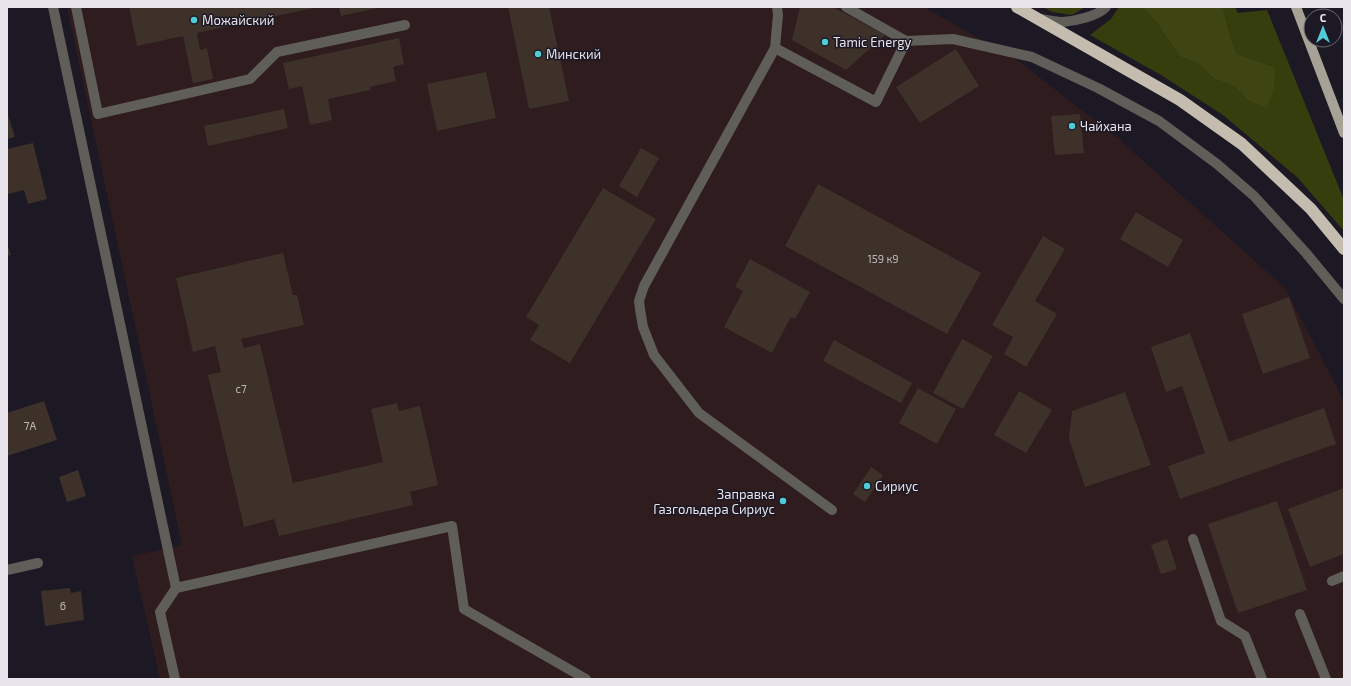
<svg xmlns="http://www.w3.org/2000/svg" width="1351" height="686" viewBox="0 0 1351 686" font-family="'Exo 2',sans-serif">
<rect width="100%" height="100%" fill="#1d1924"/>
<!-- commercial -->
<path fill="#2f1c1e" d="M67 7H924L1020 62 1120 140 1285 288 1344 401V679H160L132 556 182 545Z"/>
<!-- green -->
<path fill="#373e0e" d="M1043 7H1085L1072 15 1052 12Z
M1119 7H1142L1156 22 1180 57 1199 64 1214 79 1234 86 1248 100 1275 67 1237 54 1231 39 1223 7H1235L1238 13 1267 10 1344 200V231L1297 177 1223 115 1161 75 1090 35 1111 19Z"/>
<!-- forest -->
<path fill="#3e4513" d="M1142 7H1223L1231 39 1237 54 1275 67 1274 88 1267 108 1248 100 1234 86 1214 79 1199 64 1180 57 1156 22Z"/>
<!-- building -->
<path fill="#3d3129" d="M129 7H314V8L197 33 200 50 207 48 213 79 193 83 183 36 137 46Z
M339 7H378V8L341 16Z
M508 7H549L569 101 529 109Z
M800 7H833L885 35 846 70 792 40Z
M399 38 404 64 393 67 396 81 370 87V90L328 99 332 120 310 125 302 86 289 89 283 63Z
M956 49 979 86 920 123 896 87Z
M486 72 496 118 437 131 427 84Z
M284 109 288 128 208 146 204 126Z
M7 112 15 137 7 139Z
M1080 114 1084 153 1055 155 1051 116Z
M33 143 47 199 28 204 24 190 8 194 7 149Z
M641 148 659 158 637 197 619 186Z
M818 184 981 273 947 334 785 246Z
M603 188 656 219 570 363 530 340 539 325 526 317Z
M1136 212 1183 240 1168 267 1120 239Z
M1043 236 1065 249 1035 301 1057 314 1026 367 1004 354 1013 337 992 325Z
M7 243 11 255 7 256Z
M283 253 293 295H297L304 325 241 339 244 348 260 344 293 483 383 462 371 409 397 403 399 411 420 406 438 485 410 492 413 505 279 536 274 519 244 527 208 375 221 372 215 346 193 352 176 278Z
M750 259 810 292 795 319 791 317 772 353 724 327 743 291 735 287Z
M1289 297 1310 358 1263 374 1242 314Z
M1190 333 1229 442 1324 408 1336 444 1180 499 1168 466 1205 453 1182 386 1166 392 1151 347Z
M962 339 993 356 963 409 933 393Z
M834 340 912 383 901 403 823 361Z
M918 388 956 409 937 444 899 423Z
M1019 391 1052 410 1026 453 994 435Z
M1125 392 1151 465 1085 487 1069 439 1072 411Z
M44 401 57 440 7 456V413Z
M871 467 883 475 865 502 853 494Z
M78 470 86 496 67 502 59 477Z
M1344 488V554L1310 567 1288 509Z
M1277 501 1307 590 1238 613 1208 524Z
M1167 539 1177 569 1161 574 1151 545Z
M70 588 71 593 81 591 84 620 45 626 41 591Z"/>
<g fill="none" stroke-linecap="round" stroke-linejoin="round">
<!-- lane -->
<path stroke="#605e58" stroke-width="10" d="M53 7 176 588 160 612 175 679
M76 7 98 114 250 79 277 52 405 25
M777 7 778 15 775 48 876 102 906 41
M846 7 906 41 953 39 1032 57 1098 88 1159 121 1217 164 1254 196 1306 253 1344 299
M775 48 644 286 639 301 640 309 643 327 654 355 699 413 832 510
M1193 539 1221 621 1245 636 1262 679
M7 570 38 563
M1332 581 1344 576
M176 588 452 526 464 609 586 679
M1300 614 1326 679"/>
<!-- street -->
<path stroke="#605e58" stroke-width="10" d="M1041 19C1048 20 1056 22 1063 22 1075 21 1098 16 1106 7"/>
<!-- primary -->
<path stroke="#a7a296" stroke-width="10" d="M1296 7 1344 133"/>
<!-- highway -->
<path stroke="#c4bdaf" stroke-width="12" d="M1017 7 1180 100 1242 144 1311 209 1344 249"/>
</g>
<!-- markers -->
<g fill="#52cbd9" stroke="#1d1924" stroke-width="1.5">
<circle cx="194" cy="20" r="4"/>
<circle cx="825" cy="42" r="4"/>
<circle cx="538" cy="54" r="4"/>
<circle cx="1072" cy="126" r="4"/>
<circle cx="867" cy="486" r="4"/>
<circle cx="783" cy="501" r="4"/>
</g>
<g text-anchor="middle" stroke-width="3" stroke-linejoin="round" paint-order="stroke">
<!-- number labels -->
<g font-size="11" fill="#bcb7bb">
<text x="883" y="263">159 к9</text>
<text x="241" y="393">с7</text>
<text x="30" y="430">7А</text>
<text x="63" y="610">6</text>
</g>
<!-- poi labels -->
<g font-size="13" fill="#e7e4ec" stroke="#1d1924" text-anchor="start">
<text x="202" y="25">Можайский</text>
<text x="833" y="47">Tamic Energy</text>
<text x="546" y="59">Минский</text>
<text x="1080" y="131">Чайхана</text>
<text x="875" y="491">Сириус</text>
<text x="775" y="499" text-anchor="end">Заправка<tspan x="775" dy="15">Газгольдера Сириус</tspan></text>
</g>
</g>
<!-- border -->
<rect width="1351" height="686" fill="none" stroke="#e7e4ec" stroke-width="16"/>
<!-- north arrow -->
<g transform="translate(1323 28)"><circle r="19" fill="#1d1924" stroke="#6e6a74"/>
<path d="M0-3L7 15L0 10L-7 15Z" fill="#52cbd9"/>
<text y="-6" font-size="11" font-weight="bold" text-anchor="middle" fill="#e7e4ec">С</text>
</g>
</svg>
